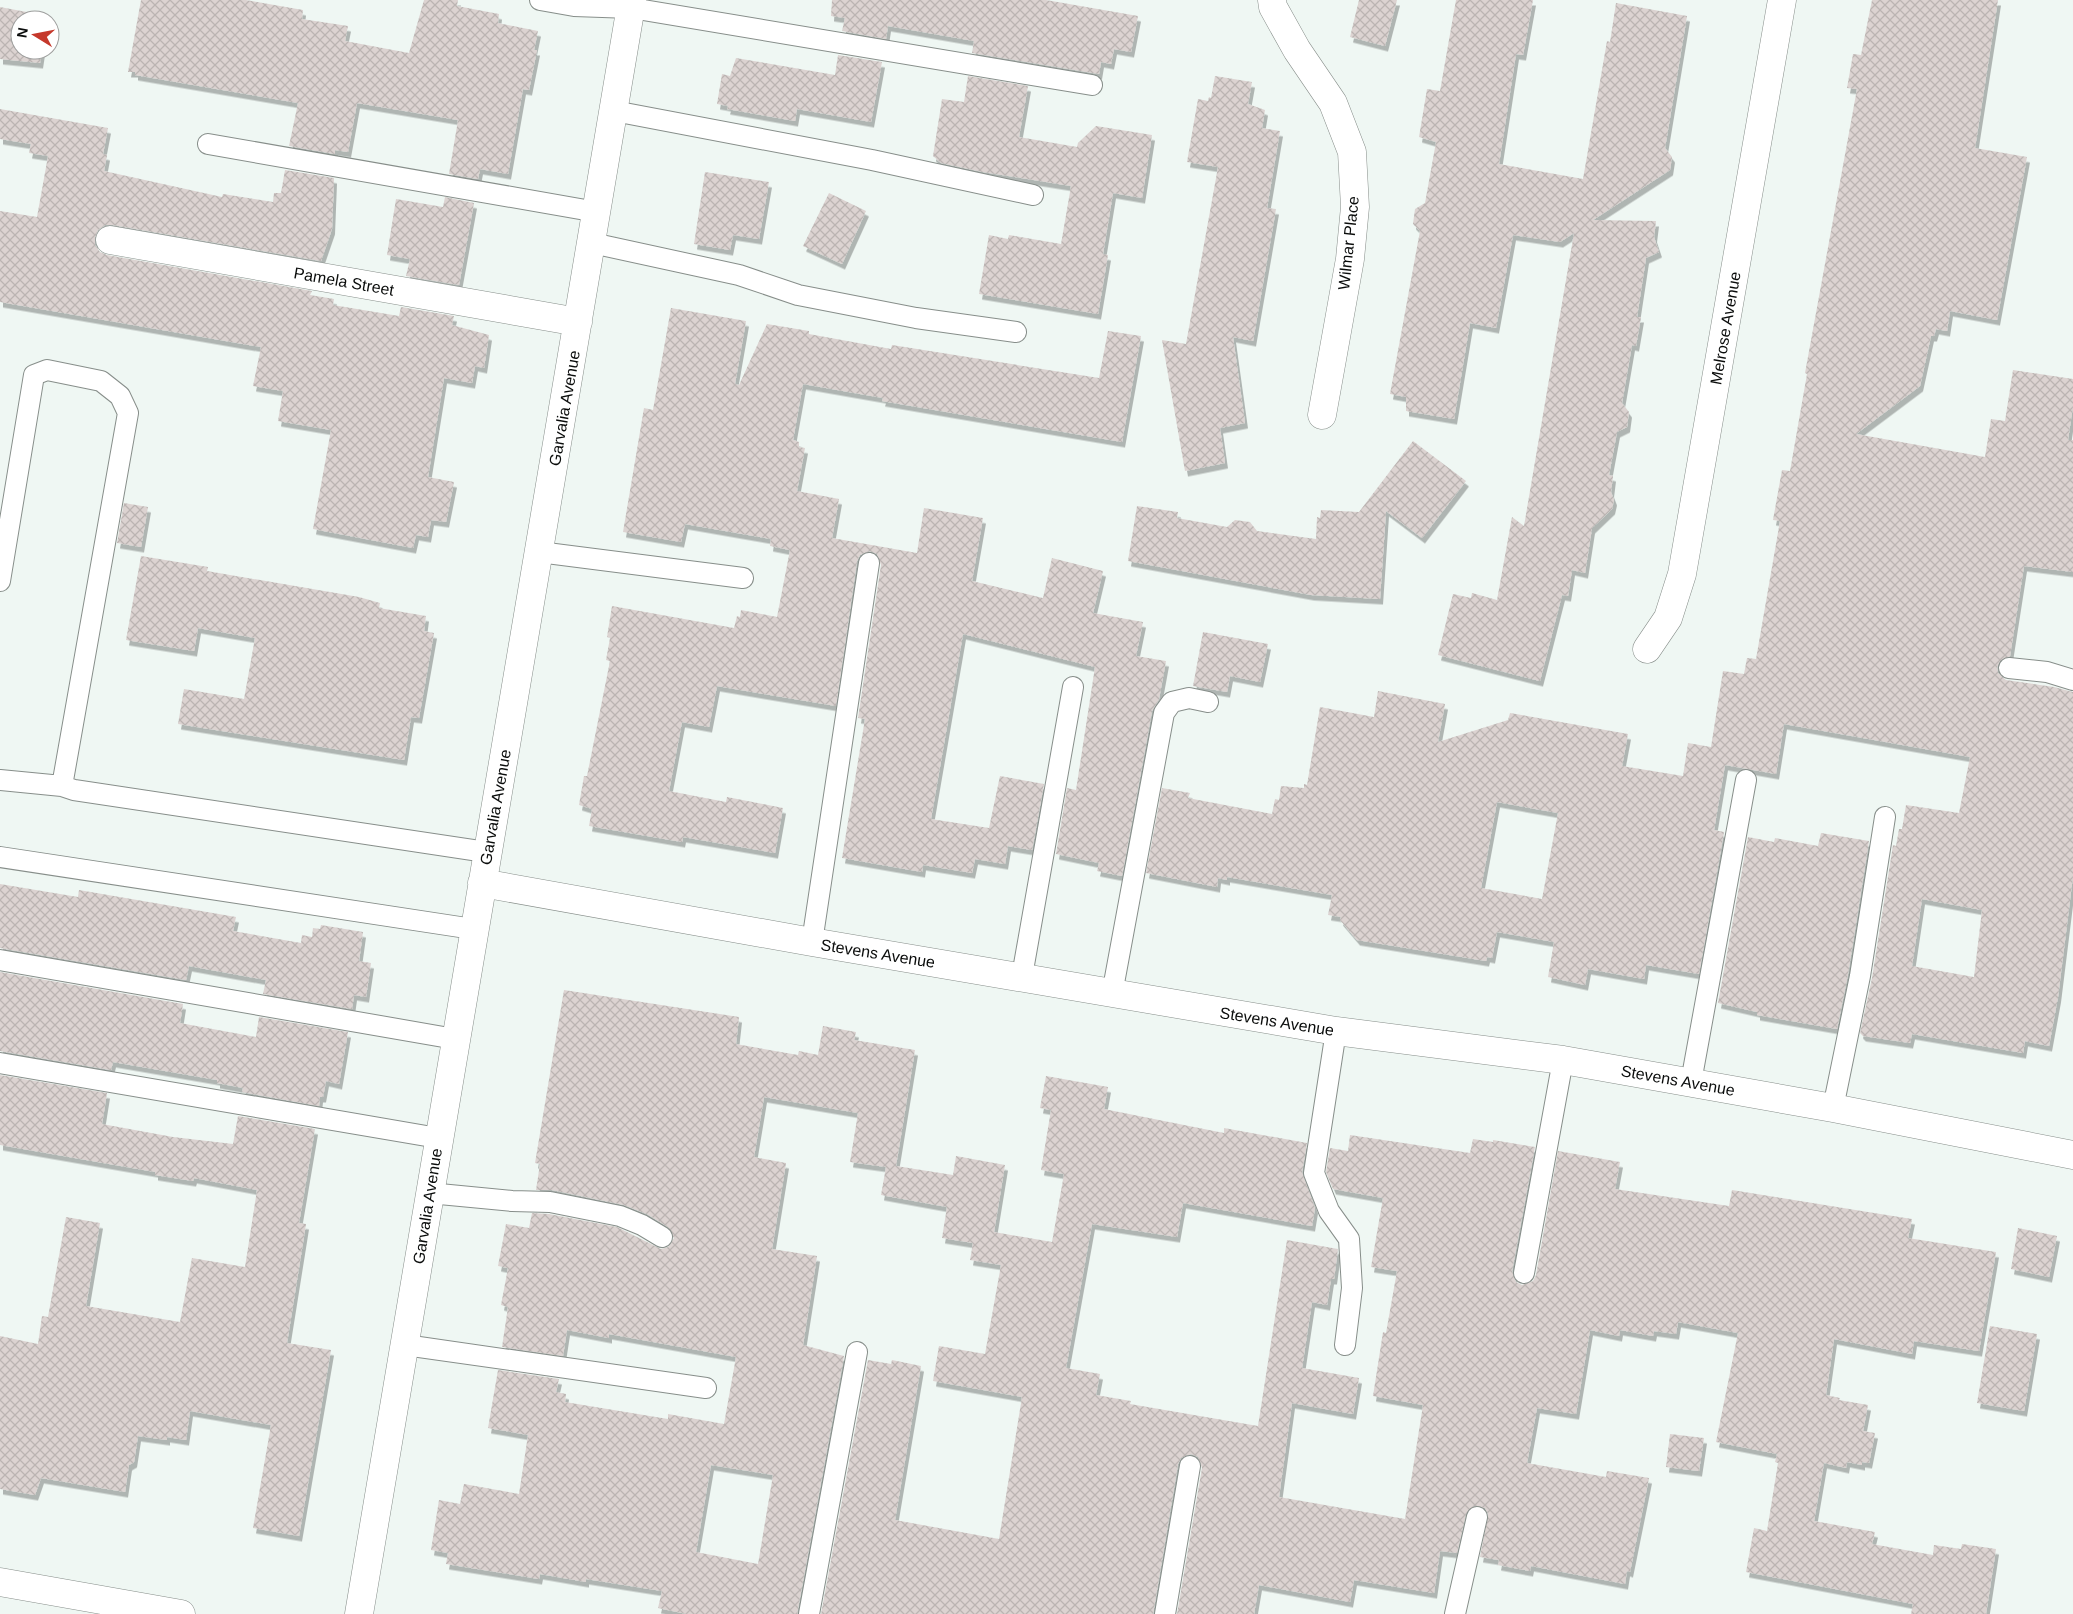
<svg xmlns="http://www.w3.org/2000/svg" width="2073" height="1614" viewBox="0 0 2073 1614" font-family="Helvetica,sans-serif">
<defs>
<pattern id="building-cross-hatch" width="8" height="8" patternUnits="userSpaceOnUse" patternTransform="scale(1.25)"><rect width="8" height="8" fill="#dcd3d1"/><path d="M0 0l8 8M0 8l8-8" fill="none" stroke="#bbb4b2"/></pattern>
<filter id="shadow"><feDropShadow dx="3" dy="5.5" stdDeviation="0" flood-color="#0004"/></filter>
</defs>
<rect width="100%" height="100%" fill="#eff7f3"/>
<!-- building -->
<path fill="url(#building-cross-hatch)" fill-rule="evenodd" filter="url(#shadow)" d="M141 0H246L303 10 302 19 348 26 345 41 409 53 424 0H458L457 6 499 14 498 23 538 31 534 50H537L529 90 523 89 508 174 480 169 478 179 449 174 458 120 357 103 348 152 335 150V154L289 146 298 103 135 75V72H128Z
M832 0H1046L1138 16 1131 52 1114 49 1111 64 1101 62 1099 74 972 53 974 41 888 26 886 39 842 31 845 18 831 16Z
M1359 0H1397L1385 46 1350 37Z
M1456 0H1533L1523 55 1516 54 1499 164 1583 179 1607 41 1610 42 1616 3 1687 16 1665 148 1672 157 1670 170 1593 220 1656 221 1654 237 1659 252 1646 258 1637 317H1641L1636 346 1632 345 1622 403 1629 412 1627 427 1617 432 1609 475 1613 476 1611 492 1614 500 1612 509 1592 528 1585 573 1572 570 1568 596 1562 595 1540 681 1438 655 1453 594 1471 598 1472 593 1497 600 1512 517 1524 526 1574 233 1560 242 1513 235 1496 328 1470 323 1454 419 1406 411V397L1390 394 1420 231 1413 224 1415 209 1425 203 1436 142 1419 137 1427 89 1440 91Z
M1872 0H1998L1975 148 2027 157 1997 320 1950 311 1947 331 1936 329 1934 336H1931L1920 386 1856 434 1985 457 1991 419 2005 421 2013 370 2073 379V406L2068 440H2073V572L2024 566 2010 656 2000 661 1997 667 1998 673 2006 680 2054 687 2073 692V876L2058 997 2049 1046 2025 1041 2023 1053 1912 1034 1910 1043 1863 1036 1860 1033 1872 978 1893 845 1896 846 1899 829H1902L1906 805 1959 813 1970 757 1784 724 1776 774 1725 765 1714 830 1724 832 1699 974 1646 965 1644 979 1588 969 1585 985 1548 977 1554 942 1497 932 1492 958 1487 957 1486 961 1357 940 1340 920 1341 917 1328 915 1332 895 1227 877V880L1218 878 1217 887 1146 873 1162 788 1190 793 1188 798 1272 814 1275 799 1279 800 1281 786 1304 788V784L1307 785 1320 707 1374 717 1378 691 1445 704 1438 742 1508 720 1510 713 1628 734 1622 766 1683 776 1688 743 1711 747 1723 671 1744 674 1747 658 1756 659 1780 521 1773 520 1782 470 1790 471 1807 374 1805 373 1857 89 1847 88 1853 54 1861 55ZM1497 802 1558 813 1542 899 1481 888ZM1922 899 1982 910 1974 977 1912 966Z
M0 7 48 16 47 20H20V50H42L40 63 0 59Z
M838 55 882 62 871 122 797 109 795 121 727 109 728 106 717 104 722 74 730 76 736 58 835 75Z
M968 76 1028 86 1019 137 1077 147 1078 143 1096 126 1152 135 1142 198 1113 193 1103 254 1108 255 1098 314 979 294 989 235 1008 239 1009 235 1061 244 1071 186 983 172 941 163 933 156 942 99 964 102Z
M1215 76 1252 82 1248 104 1265 110 1262 128 1280 131 1267 208 1276 209 1253 341 1233 337 1245 423 1220 428 1225 463 1185 471 1162 340 1186 344 1218 167 1187 162 1198 99 1208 101 1209 97 1211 98Z
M0 109 108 128 103 154 107 155 104 171 222 197 223 194 273 202 274 193H281L285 170 334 178 332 229 321 261 113 225H105L98 230 95 237V245L100 252 107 255 312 291 310 295 334 299 333 305 399 316 401 307 454 316 452 325 489 335 484 368 475 366 472 383 444 378 428 477 454 482 446 522 431 520 428 537 416 535 413 548 313 529 331 430 278 421 283 391 253 386 261 347 0 302V211L37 217 48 156 29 153 31 144 0 139Z
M705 172 769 182 759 239 733 235 730 250 694 244Z
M829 193 866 211 842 264 803 246Z
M445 197 474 203 459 285 406 276 410 259 387 255 396 199 443 207Z
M671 308 746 321 735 384 739 385 767 324 809 331V334L891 349 892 345 1099 378 1108 331 1141 336 1122 442 882 401 883 398 803 384 793 440 799 442V447L805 448 797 491 839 499 832 538 917 553 924 508 983 518 972 581 1043 598 1052 558 1103 571 1093 613 1143 622 1136 656 1166 661 1159 699 1152 711 1122 876 1097 871 1099 863 1056 854 1067 788 1076 790 1095 667 963 634 931 819 989 828 1000 776 1044 784 1032 850 1008 846 1005 864 975 859 972 873 923 865 922 872 842 858 865 719 858 718 881 565 877 554 870 551 860 555 857 561 836 706 717 686 709 727 682 722 669 791 726 802 727 797 783 808 775 853 683 837 682 842 589 826 592 809 579 805 584 776H587L610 661 606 660 610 638 607 637 612 606 734 628 737 616 740 617 741 610 777 617 790 550 770 546 771 539 685 524 681 542 623 532 644 408 653 410Z
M1413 441 1466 481 1422 538 1386 511 1380 599 1311 595 1128 561 1137 506 1178 512 1177 518 1227 527 1235 520 1250 522 1257 531 1316 539 1317 517 1320 518 1321 510 1359 512Z
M124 503 148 507 141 547 117 543Z
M141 556 208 567 207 571 359 597 380 603 379 608 426 616 424 631 434 633 419 718 411 717 404 760 178 724 184 689 244 699 255 638 198 628 194 651 126 640Z
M1203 632 1268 644 1260 682 1230 676 1227 692 1193 686Z
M1821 833 1869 841 1848 974 1837 1029 1757 1015V1012L1718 1003 1748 837 1774 842 1775 838 1818 846Z
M0 884 78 897 79 890 236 917 233 931 301 943 302 935 312 937 313 928 320 929 321 925 363 932 359 961 371 963 366 997 354 995 352 1009 263 994 266 980 189 966 186 980 0 948Z
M0 972 183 1004 180 1023 256 1037 259 1017 348 1032 339 1084 326 1081 323 1097H320L319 1106 242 1092 243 1088 217 1083V1080L113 1062 111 1070 0 1051Z
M564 990 739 1017 736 1044 798 1055 799 1051 818 1055 823 1026 856 1032 854 1040 915 1050 896 1166 953 1175 956 1156 1005 1165 994 1232 1052 1242 1064 1174 1041 1170 1051 1110 1040 1108 1046 1076 1108 1087 1104 1109 1224 1133V1128L1307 1143 1302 1172 1315 1208 1312 1226 1183 1203 1177 1237 1092 1224 1066 1368 1100 1374 1096 1395 1131 1401 1130 1404 1258 1426 1287 1240 1338 1249 1334 1279H1331L1327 1305 1312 1302 1302 1368 1359 1378 1353 1414 1292 1403 1279 1497 1405 1519 1423 1405 1373 1396 1383 1332 1386 1333 1397 1271 1371 1267 1383 1198 1333 1189 1326 1172 1330 1148 1348 1151 1350 1135 1470 1153 1473 1139 1493 1142V1140L1535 1147 1512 1271 1516 1282 1522 1285 1533 1281 1536 1275 1558 1151 1620 1162 1615 1189 1729 1206 1732 1190 1874 1213 1912 1219 1908 1238 1996 1252 1979 1351 1914 1341 1912 1354 1834 1339 1826 1395 1840 1398 1839 1400 1868 1405 1863 1431 1875 1433 1869 1463 1862 1462V1465L1847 1462 1846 1468 1824 1463 1814 1521 1875 1532 1872 1544 1933 1555 1934 1545 1961 1549 1962 1544 1996 1549 1986 1614H1911L1913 1604 1746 1572 1754 1528 1767 1531 1778 1463 1775 1462 1777 1454 1716 1442 1738 1333 1678 1322 1676 1334 1654 1331 1653 1336 1620 1330 1619 1336 1590 1330 1576 1414 1537 1408 1527 1463 1606 1477 1607 1471 1649 1478 1630 1572 1627 1571 1625 1584 1531 1566 1530 1571 1498 1565 1499 1560 1480 1557 1488 1514 1485 1508 1474 1506 1466 1514 1457 1553 1440 1551 1434 1593 1354 1580 1350 1602 1259 1585 1254 1614H1177L1202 1468 1198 1457 1191 1454 1181 1458 1178 1464 1153 1614H821L868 1360 891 1364 892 1360 921 1366 895 1520 999 1539 1022 1397 933 1381 939 1346 985 1354 1001 1265 970 1260 973 1243 942 1238 947 1207 881 1195 886 1167 850 1162 858 1113 764 1097 754 1157 786 1163 772 1249 817 1256 803 1345 844 1356 797 1614H687L658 1608 662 1591 586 1579V1582L540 1574 539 1579 446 1564 448 1553 431 1550 439 1500 460 1504 464 1484 519 1494 528 1435 488 1428 498 1370 559 1379 556 1392 566 1394 565 1402 668 1419V1414L724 1424 736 1357 609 1334V1338L567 1330 563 1356 502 1347 508 1307 501 1305 508 1268 498 1266 506 1224 529 1228 532 1213 549 1214 617 1227 661 1249 668 1247 674 1238 668 1227 647 1214 624 1205 552 1190H536L540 1164 535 1163ZM711 1465 773 1475 758 1564 696 1552Z
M0 1075 107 1093 102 1124 173 1137 233 1144 238 1116 315 1129 299 1223 306 1224 287 1343 331 1350 299 1536 253 1528 271 1425 190 1411 186 1440 167 1437V1440L138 1436 134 1462 129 1465 125 1492 41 1478 35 1495 0 1489V1336L38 1344 42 1316 48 1317 66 1217 100 1223 86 1306 180 1322 192 1258 245 1267 257 1190 194 1178 193 1181 155 1175V1172L138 1169 0 1145Z
M2018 1228 2057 1236 2049 1277 2011 1269Z
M1990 1326 2037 1334 2024 1411 1977 1403Z
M1670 1434 1704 1438 1699 1471 1666 1467Z"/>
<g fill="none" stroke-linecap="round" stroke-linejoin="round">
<!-- service casing -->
<g stroke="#878e8a" stroke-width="22">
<path id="service" d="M540 0 574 6 631 8 1092 85
M614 111 872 160 1033 195
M208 144 597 212
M592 243 739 275 798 295 916 318 1016 332
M539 552 743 578
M0 581 34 375 47 370 101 381 120 396 128 413 62 786
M2009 668 2047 672 2073 680
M0 780 62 786 74 790 486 852
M0 857 473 929
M812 942 869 563
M0 960 455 1039
M1022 976 1073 687
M1112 994 1164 713 1172 702 1189 698 1208 702
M1336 1031 1314 1173 1329 1211 1349 1239 1352 1288 1345 1345
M0 1063 438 1138
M1691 1082 1746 780
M1833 1108 1860 976 1885 817
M429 1193 512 1201 550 1202 620 1216 642 1225 662 1237
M1524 1273 1563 1060
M405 1345 706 1388
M809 1614 857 1352
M1165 1614 1190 1466
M1455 1614 1477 1517"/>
</g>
<!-- minor casing -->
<g stroke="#878e8a" stroke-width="29">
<path id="minor" d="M1272 0 1273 7 1297 50 1333 103 1352 152 1355 207 1350 259 1322 415
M110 240 578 322
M1647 649 1668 618 1682 574 1782 0
M482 883 812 942 1336 1031 1563 1060 1833 1108 2073 1155
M359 1614 632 0"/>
</g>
<!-- tertiary casing -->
<g stroke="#878e8a" stroke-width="29">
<path id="tertiary" d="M0 1582 181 1614"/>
</g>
<!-- service -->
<use href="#service" stroke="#fff" stroke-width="20"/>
<!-- minor -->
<use href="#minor" stroke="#fff" stroke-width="28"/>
<!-- tertiary -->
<use href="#tertiary" stroke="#fff" stroke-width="28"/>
</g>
<g text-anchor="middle" stroke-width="4" stroke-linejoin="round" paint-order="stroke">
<!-- street labels -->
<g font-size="16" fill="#0a0c0b" stroke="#fff">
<text transform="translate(1348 243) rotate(-84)" y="6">Wilmar Place</text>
<text transform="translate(344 281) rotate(10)" y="6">Pamela Street</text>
<text transform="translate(1725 328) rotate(-80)" y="6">Melrose Avenue</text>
<text transform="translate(564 408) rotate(-80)" y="6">Garvalia Avenue</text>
<text transform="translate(495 807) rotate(-80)" y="6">Garvalia Avenue</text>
<text transform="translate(878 953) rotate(9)" y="6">Stevens Avenue</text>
<text transform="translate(1277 1021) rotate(9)" y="6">Stevens Avenue</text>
<text transform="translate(1678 1080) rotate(10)" y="6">Stevens Avenue</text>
<text transform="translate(427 1206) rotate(-81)" y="6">Garvalia Avenue</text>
</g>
</g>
<!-- north arrow -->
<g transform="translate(35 35) rotate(280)"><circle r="24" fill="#ffffff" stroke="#9d9e9d"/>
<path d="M0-4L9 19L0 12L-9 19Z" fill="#c5382b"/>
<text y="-8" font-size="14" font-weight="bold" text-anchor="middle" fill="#0a0c0b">N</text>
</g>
</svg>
